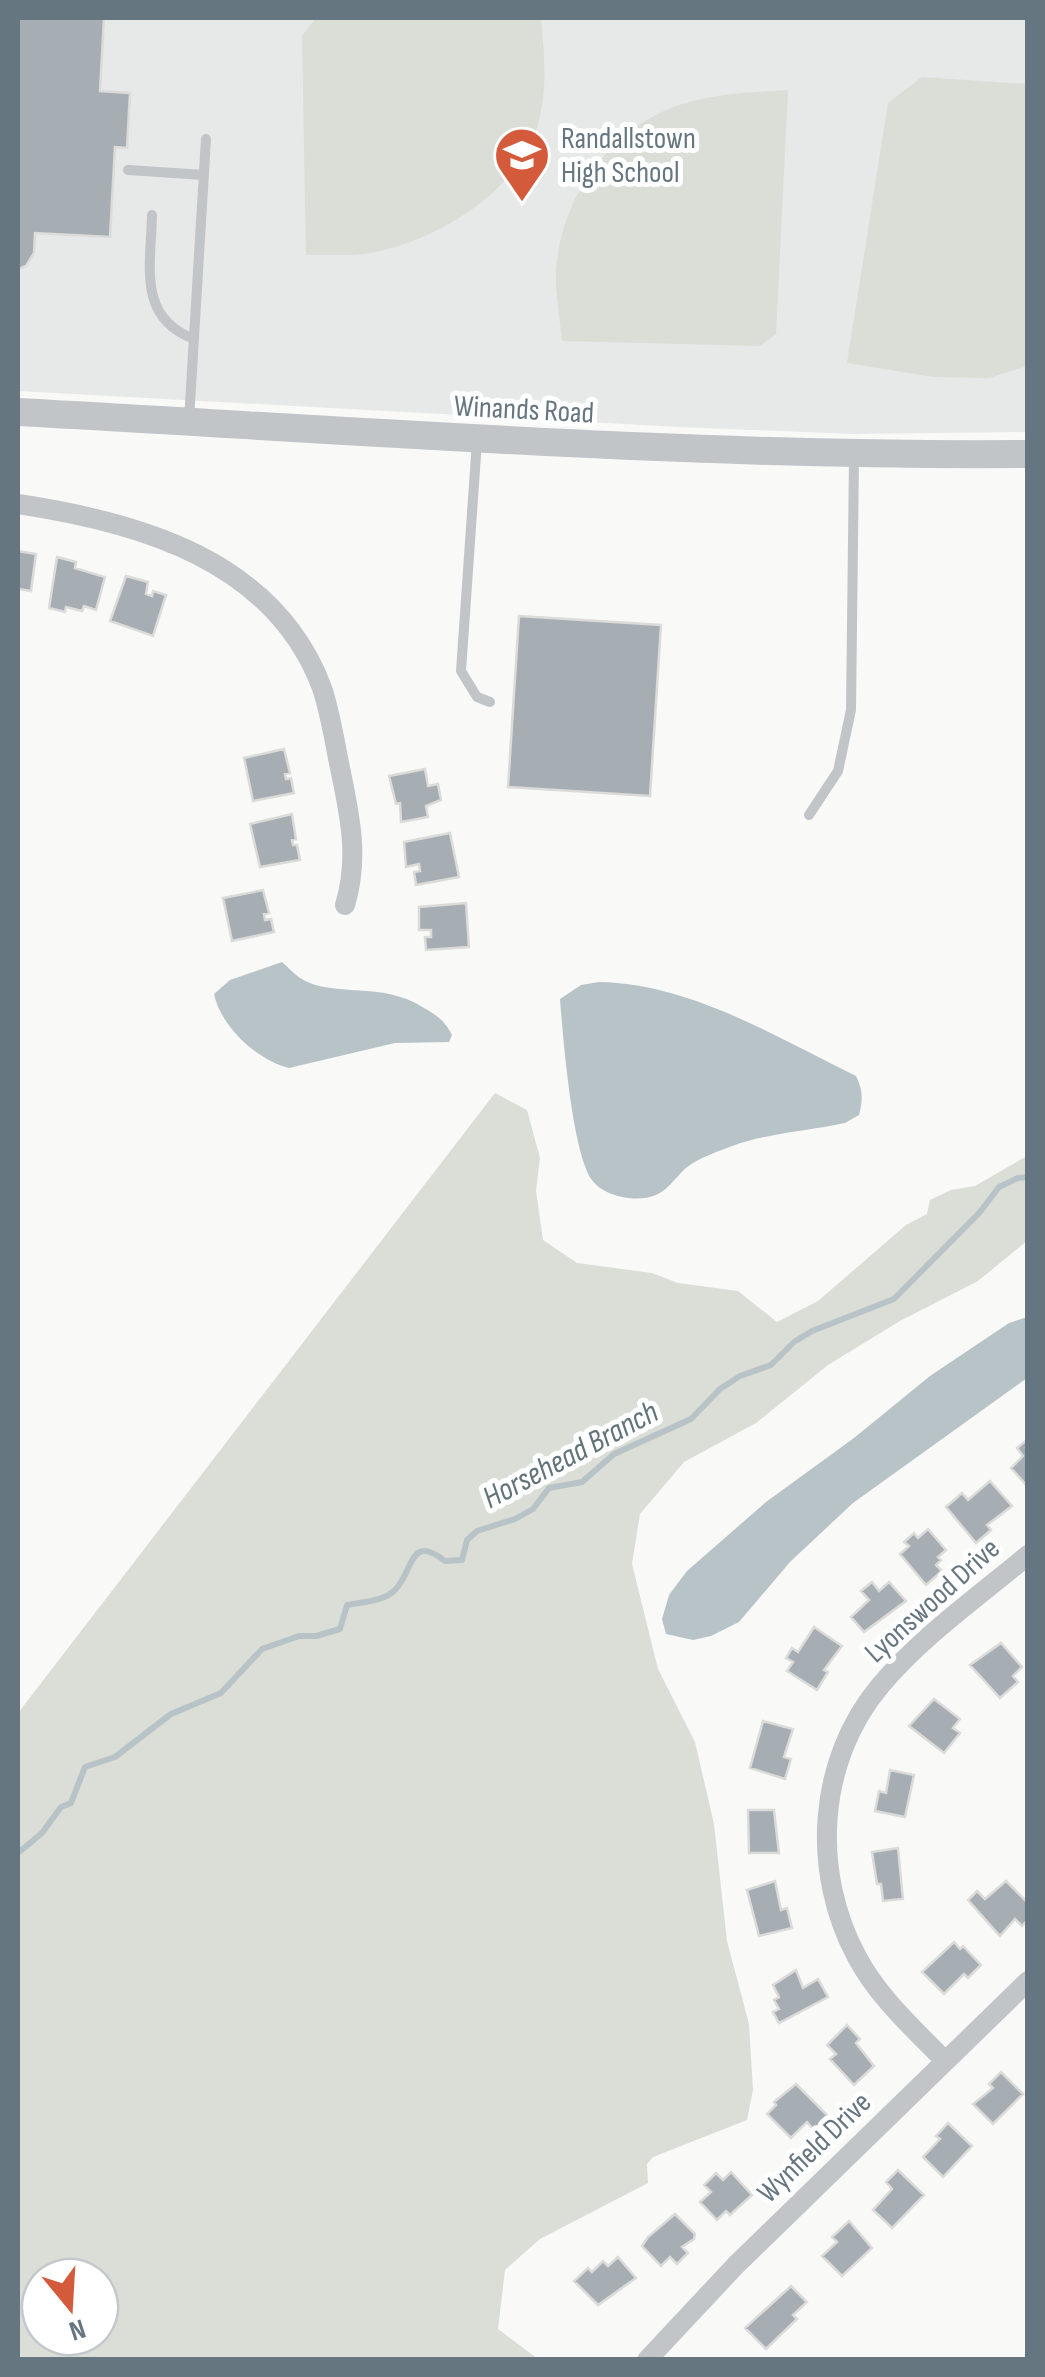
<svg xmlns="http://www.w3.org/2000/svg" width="1045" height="2377" viewBox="0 0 1045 2377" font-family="'Sofia Sans Condensed',sans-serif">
<rect width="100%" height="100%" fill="#f9f9f7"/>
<!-- built -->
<path fill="#e7e8e8" d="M18 18H1027V432L852 434 679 427 18 391Z"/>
<!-- green -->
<path fill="#daded7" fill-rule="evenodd" d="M325 18H541C544 54 548 88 538 124 519 191 439 239 376 252 354 257 329 254 306 255L302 36 315 19Z
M922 77 1027 84V366L989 378 933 377 847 363 888 103Z
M788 90 776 334 760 346 562 341C560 318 555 294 556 272 561 194 613 123 689 102 722 93 754 92 788 90Z
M495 1093 527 1110 540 1158 536 1191 543 1240 577 1263 652 1273 678 1283 738 1291 777 1322 818 1301 906 1225 927 1214 930 1200 951 1190 975 1186 1027 1156V1241L978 1281 900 1321 828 1365 756 1423 684 1462 640 1514 632 1564 658 1669 695 1742 714 1824 727 1941 749 2024 753 2090 747 2120 653 2157 647 2164 648 2183 540 2239 505 2270 498 2329 538 2359H18V1713ZM40 2277H100V2337H40Z"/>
<!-- water -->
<path fill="#b8c3c7" d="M282 962C288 967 294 974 300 978 333 999 382 980 424 1008 438 1016 445 1021 452 1035L449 1042 395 1043 289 1068C257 1060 221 1027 214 994L230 980Z
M599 982C692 984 773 1036 856 1076 863 1090 863 1100 859 1115L845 1123C808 1131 768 1133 732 1146 719 1151 702 1157 690 1165 678 1173 670 1189 656 1195 637 1203 604 1197 592 1180 572 1152 563 1036 560 999L581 985Z
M1027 1317V1378L853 1503 790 1562 739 1622 711 1636 693 1640 666 1634 662 1619 669 1595 687 1571 766 1502 854 1438 930 1376 1009 1323Z"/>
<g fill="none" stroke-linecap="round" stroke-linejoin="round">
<!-- stream -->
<path stroke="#b8c3c7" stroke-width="6" d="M18 1853 42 1833 61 1807 71 1803 85 1767 115 1757 171 1714 221 1693 262 1649 299 1636H316L340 1629 347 1605C362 1602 385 1601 395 1590 414 1571 409 1533 445 1561L462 1560 467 1540 477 1531 515 1519 533 1509 549 1488 582 1482 614 1454 691 1419 720 1389 740 1376 771 1365 794 1342 812 1331 894 1299 980 1212 999 1187 1018 1178 1028 1177"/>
</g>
<!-- building -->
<path fill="#a6aeb4" stroke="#dbdbd9" stroke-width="2.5" d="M18 18H104L100 91 130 93 127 148 115 147 110 237 35 233 34 253 26 266 18 269Z
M18 551 36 554 31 591 18 589Z
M57 557 76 562 75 568 105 577 96 610 84 606 82 611 66 607 65 612 49 608Z
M126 576 148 582 146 594 152 596 153 591 166 595 153 636 110 621Z
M519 616 661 625 650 796 508 787Z
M284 749 290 773 285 774 286 779 291 778 294 793 253 801 244 758Z
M425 769 428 786 438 784 441 800 426 806 428 817 401 822 400 803 396 804 389 776Z
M292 814 296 839 292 840 293 845H297L300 860 260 867 250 824Z
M450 833 459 877 416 885 414 872 420 871 419 864 406 867 404 842Z
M263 890 269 913 264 914 265 920 271 919 274 932 232 941 223 898Z
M466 903 469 947 426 950 425 937H431V930H419V907Z
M1028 1439V1487L1011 1468 1023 1456 1017 1448Z
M990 1481 1012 1506 987 1525 991 1530 976 1543 946 1507 962 1493 968 1500Z
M928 1529 946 1550 938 1557 941 1560 936 1565 942 1571 926 1585 900 1554 909 1546 904 1542 914 1533 918 1538Z
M872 1582 879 1591 889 1582 906 1601 864 1632 851 1617 869 1600 861 1591Z
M814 1627 842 1646 824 1670 828 1672 817 1690 787 1671 793 1662 786 1658 792 1648 798 1652Z
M1001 1643 1022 1667 1013 1676 1018 1682 1000 1698 970 1665Z
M934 1699 960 1719 953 1728 960 1733 944 1753 909 1726Z
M763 1721 793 1729 784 1757 791 1759 785 1779 750 1768Z
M890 1770 914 1775 905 1817 875 1811 879 1791 886 1793Z
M748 1810H774L779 1853H749Z
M898 1848 903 1899 883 1901 881 1884H877L872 1852Z
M775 1881 781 1910 787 1908 792 1928 759 1936 747 1890Z
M1006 1881 1028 1903V1920L1022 1926 1015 1919 1000 1936 968 1900 977 1891 985 1899Z
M954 1942 960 1949 963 1946 981 1965 968 1978 964 1974 944 1994 922 1972Z
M796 1970 803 1988 818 1979 828 1997 779 2023 773 2012 779 2009 774 2000 779 1997 773 1985Z
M847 2025 860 2039 856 2043 874 2066 854 2085 830 2059 836 2054 827 2045Z
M1001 2072 1023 2094 993 2124 973 2104 993 2088 989 2084Z
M796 2084 828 2116 814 2130 807 2122 791 2138 767 2114 776 2105 774 2102Z
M948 2123 972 2146 943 2177 923 2157 940 2139 936 2136Z
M898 2170 924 2195 892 2228 873 2210 892 2189 886 2182Z
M731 2172 752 2195 730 2215 726 2211 717 2220 700 2202 711 2192 704 2185 716 2173 723 2180Z
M675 2214 695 2234 694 2239 682 2247 688 2253 677 2264 670 2257 661 2266 642 2246 648 2237Z
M849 2221 872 2248 842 2276 822 2256 837 2242 832 2237Z
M618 2257 636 2278 598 2305 574 2281 588 2268 592 2272 603 2261 608 2266Z
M791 2286 807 2302 793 2315 797 2319 766 2349 745 2328Z"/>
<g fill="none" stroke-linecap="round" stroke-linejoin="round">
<!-- service -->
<path stroke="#c1c5c8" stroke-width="10" d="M128 170 204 175
M152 215C151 265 137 318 194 339
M189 420 206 139
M477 441 461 671 477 697 490 702
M809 815 838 771 851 710 854 457"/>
<!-- minor -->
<path stroke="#c1c5c8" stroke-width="20" d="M18 504C139 522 274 560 322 688 330 712 334 738 339 763 349 812 360 856 345 905
M945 2061C914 2029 878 1997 857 1957 811 1872 817 1761 880 1686 922 1636 978 1597 1028 1555
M647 2360 736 2265 1028 1981"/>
<!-- tertiary -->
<path stroke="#c1c5c8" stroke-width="28" d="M18 412C354 430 690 457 1028 454"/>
</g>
<!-- icons -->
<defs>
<g id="school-pin" transform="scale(2.875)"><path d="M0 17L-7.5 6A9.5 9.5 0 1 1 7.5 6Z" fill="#d45a3c" stroke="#fff"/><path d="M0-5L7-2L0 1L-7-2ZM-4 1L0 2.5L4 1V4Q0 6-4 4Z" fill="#fff"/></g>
</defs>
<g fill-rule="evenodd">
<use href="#school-pin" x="522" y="155"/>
</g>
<g text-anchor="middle" stroke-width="10" stroke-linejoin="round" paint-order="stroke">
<!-- poi labels -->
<g font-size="30" fill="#667680" stroke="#fff" text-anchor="start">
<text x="561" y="148">Randallstown<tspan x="561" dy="34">High School</tspan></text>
</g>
<!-- street labels -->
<g font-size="30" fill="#667680" stroke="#fff">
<text transform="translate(524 409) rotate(3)" y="10">Winands Road</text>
<text transform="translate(932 1600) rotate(-42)" y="10">Lyonswood Drive</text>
<text transform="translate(814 2147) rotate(-44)" y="10">Wynfield Drive</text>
</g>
<!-- water labels -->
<g font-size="32" font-style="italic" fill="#617479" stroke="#fff">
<text transform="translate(570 1454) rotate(-28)" y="11">Horsehead Branch</text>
</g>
</g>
<!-- border -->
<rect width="1045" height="2377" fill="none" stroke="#667680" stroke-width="40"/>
<!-- north arrow -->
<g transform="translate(70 2307) rotate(162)"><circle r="48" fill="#ffffff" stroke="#c2c8cc" stroke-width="2.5"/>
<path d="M0-8L18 38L0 25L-18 38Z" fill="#d45a3c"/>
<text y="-15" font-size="28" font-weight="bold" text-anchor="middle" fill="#667680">N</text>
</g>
</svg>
